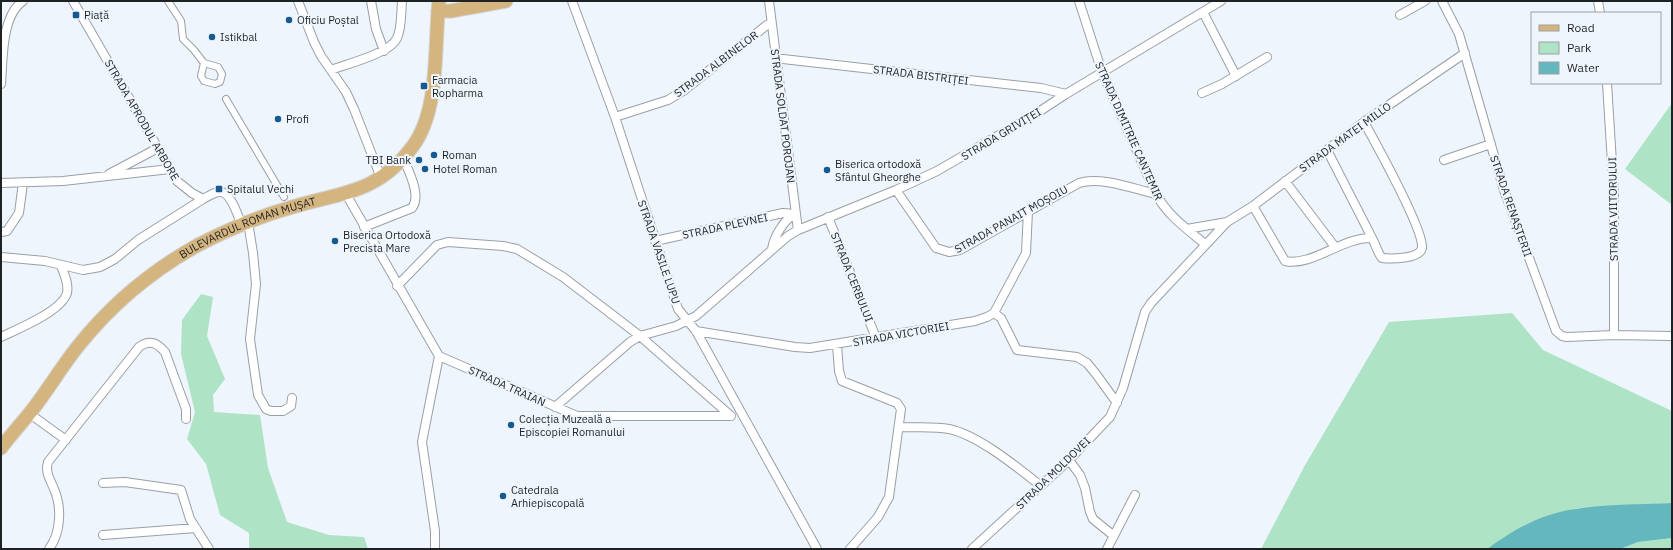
<svg xmlns="http://www.w3.org/2000/svg" width="1673" height="550" viewBox="0 0 1673 550" font-family="'IBM Plex Sans',sans-serif">
<rect width="100%" height="100%" fill="#eff5fd"/>
<!-- green -->
<path fill="#aee3c5" d="M1672 103V205L1625 169Z
M201 294 213 297 207 336 225 379 213 395 214 412 260 415 268 468 287 522 329 535 364 537 368 549H249V533L220 515 206 464 187 439 195 412 181 354 182 320Z
M1512 313 1543 350 1672 411V503L1579 508 1549 515 1529 523 1487 549H1261L1304 467 1389 322Z
M1672 538V549H1620L1638 542Z"/>
<!-- water -->
<path fill="#65b7be" d="M1672 503V538L1638 542 1620 549H1487C1505 536 1527 522 1549 515 1588 503 1632 505 1672 503Z"/>
<g fill="none" stroke-linecap="round" stroke-linejoin="round">
<!-- pedestrian casing -->
<g stroke="#999fa6" stroke-width="8">
<path id="pedestrian" d="M168 1 181 21 183 39 194 50 204 63 218 67 222 74 220 82 215 84 204 81 201 76 204 63
M226 99 284 197"/>
</g>
<!-- minor casing -->
<g stroke="#999fa6" stroke-width="10">
<path id="minor" d="M73 1 177 181 192 193 203 199C207 197 213 193 218 192 230 189 238 216 241 224
M298 1 314 42 321 56 346 92 354 109 381 178
M371 1 376 29 384 51
M572 1 615 117 678 309 696 331 817 549
M769 1 798 230
M1079 1 1102 72 1156 194C1168 216 1186 228 1205 244
M1442 1 1459 34 1504 190 1556 331 1562 336 1567 337 1614 335 1672 336
M1598 1 1600 13
M1203 12 1236 76
M1400 15 1425 1
M776 59H783L1041 88 1066 94
M331 70C347 64 391 53 397 38 402 28 401 12 402 1
M1607 83 1614 195V335
M1 84C3 60 1 16 23 1
M1202 93 1222 84 1267 57
M615 117 668 100 683 91 767 25 771 24
M1327 150 1372 238
M1444 160 1491 144
M109 174 158 148
M1285 181 1335 247
M1 183 63 181 170 169
M896 190 936 248 949 252 960 250 1079 183C1101 176 1134 189 1156 194
M346 194 439 356 422 442 435 531V549
M1253 206 1285 261C1312 267 1342 237 1372 238 1376 245 1377 252 1382 258 1391 259 1420 259 1422 248 1424 230 1375 142 1364 122
M828 217 876 338
M248 222 253 253 256 284 250 339 258 395 266 409 271 411H283L291 406 292 398
M364 227 412 208C422 195 408 171 403 157
M1187 229 1227 222
M1 232 7 231 19 213 23 183
M655 241 783 213 795 214
M772 249C774 236 784 220 795 214
M1 257 45 261 83 270 100 267 115 259 138 240 203 199
M397 286 437 245 448 242 503 246 517 249 563 277 640 336 731 416
M994 313 1001 318 1017 350 1077 357 1087 363 1096 374 1117 403
M696 331 795 347 810 348 975 321 987 317 994 313 1026 253 1028 211
M1 337C18 329 62 311 67 293 69 283 64 274 61 266
M837 345 839 371 842 381 897 403 901 409 889 497 878 517 850 549
M439 356 577 416H731
M555 407 630 342 640 336 676 326 696 316 788 236 798 230 896 190 937 171 1037 113 1066 94 1221 1
M30 414 66 440
M899 427C915 428 933 426 949 429 978 435 1017 467 1041 486
M1069 460 1080 475 1085 488 1090 512 1093 519 1114 536
M103 483 125 482 181 490 190 519 209 549
M103 535 196 528
M49 549C61 533 62 507 54 489 50 479 45 473 48 462L139 347C150 339 157 343 165 352L186 409V419
M972 549 1069 460 1110 417 1123 388 1145 312 1151 303 1227 222 1253 206 1364 122 1465 53
M1107 549 1135 495"/>
</g>
<!-- primary casing -->
<g stroke="#d2d3d3" stroke-width="15">
<g id="primary">
<path d="M438 11H451L506 1"/>
<path id="s1" d="M1 448C10 436 20 425 29 414 47 392 61 367 79 345 111 305 153 270 198 245 227 230 257 217 289 208 340 192 377 195 413 146 440 109 434 46 439 1"/>
</g>
</g>
<!-- pedestrian -->
<use href="#pedestrian" stroke="#fff" stroke-width="6"/>
<!-- minor -->
<use href="#minor" stroke="#fff" stroke-width="8"/>
<!-- primary -->
<use href="#primary" stroke="#d4b57f" stroke-width="13"/>
</g>
<!-- markers -->
<g fill="#165a8f" stroke="#eff5fd" stroke-width="1.5">
<rect x="72" y="11" width="8" height="8" rx="2"/>
<circle cx="289" cy="20" r="4"/>
<circle cx="212" cy="37" r="4"/>
<rect x="420" y="82" width="8" height="8" rx="2"/>
<circle cx="278" cy="119" r="4"/>
<circle cx="434" cy="155" r="4"/>
<circle cx="419" cy="160" r="4"/>
<circle cx="425" cy="169" r="4"/>
<circle cx="827" cy="170" r="4"/>
<rect x="215" y="185" width="8" height="8" rx="2"/>
<circle cx="335" cy="241" r="4"/>
<circle cx="511" cy="425" r="4"/>
<circle cx="503" cy="496" r="4"/>
</g>
<g text-anchor="middle" stroke-width="4" stroke-linejoin="round" paint-order="stroke">
<!-- poi labels -->
<g font-size="11" fill="#1f2224" stroke="#eff5fd" text-anchor="start">
<text x="84" y="19">Piață</text>
<text x="297" y="24">Oficiu Poștal</text>
<text x="220" y="41">Istikbal</text>
<text x="432" y="84">Farmacia<tspan x="432" dy="13">Ropharma</tspan></text>
<text x="286" y="123">Profi</text>
<text x="442" y="159">Roman</text>
<text x="411" y="164" text-anchor="end">TBI Bank</text>
<text x="835" y="168">Biserica ortodoxă<tspan x="835" dy="13">Sfântul Gheorghe</tspan></text>
<text x="433" y="173">Hotel Roman</text>
<text x="227" y="193">Spitalul Vechi</text>
<text x="343" y="239">Biserica Ortodoxă<tspan x="343" dy="13">Precista Mare</tspan></text>
<text x="519" y="423">Colecția Muzeală a<tspan x="519" dy="13">Episcopiei Romanului</tspan></text>
<text x="511" y="494">Catedrala<tspan x="511" dy="13">Arhiepiscopală</tspan></text>
</g>
<!-- street labels -->
<g font-size="11" fill="#1f2224" stroke="#eff5fd">
<text transform="translate(716 64) rotate(-37)" y="4">STRADA ALBINELOR</text>
<text transform="translate(921 75) rotate(7)" y="4">STRADA BISTRIȚEI</text>
<text transform="translate(783 116) rotate(83)" y="4">STRADA SOLDAT POROJAN</text>
<text transform="translate(142 120) rotate(60)" y="4">STRADA APRODUL ARBORE</text>
<text transform="translate(1129 131) rotate(66)" y="4">STRADA DIMITRIE CANTEMIR</text>
<text transform="translate(1001 134) rotate(-31)" y="4">STRADA GRIVIȚEI</text>
<text transform="translate(1345 137) rotate(-36)" y="4">STRADA MATEI MILLO</text>
<text transform="translate(1511 206) rotate(71)" y="4">STRADA RENAȘTERII</text>
<text transform="translate(1613 209) rotate(-91)" y="4">STRADA VIITORULUI</text>
<text transform="translate(1011 219) rotate(-29)" y="4">STRADA PANAIT MOȘOIU</text>
<text transform="translate(725 226) rotate(-12)" y="4">STRADA PLEVNEI</text>
<text dy="4" stroke="none"><textPath href="#s1" startOffset="338">BULEVARDUL ROMAN MUȘAT</textPath></text>
<text transform="translate(659 252) rotate(71)" y="4">STRADA VASILE LUPU</text>
<text transform="translate(852 277) rotate(68)" y="4">STRADA CERBULUI</text>
<text transform="translate(901 334) rotate(-10)" y="4">STRADA VICTORIEI</text>
<text transform="translate(507 386) rotate(24)" y="4">STRADA TRAIAN</text>
<text transform="translate(1053 473) rotate(-44)" y="4">STRADA MOLDOVEI</text>
</g>
</g>
<!-- border -->
<rect width="1673" height="550" fill="none" stroke="#1f2224" stroke-width="4"/>
<!-- legend -->
<rect x="1531" y="12" width="130" height="72" fill="#eff5fd" stroke="#9ca1a6"/>
<rect x="1539" y="25" width="20" height="6" fill="#d4b57f" stroke="#9ca1a6"/>
<text x="1567" y="32" font-size="12" fill="#1f2224">Road</text>
<rect x="1539" y="42" width="20" height="12" fill="#aee3c5" stroke="#9ca1a6"/>
<text x="1567" y="52" font-size="12" fill="#1f2224">Park</text>
<rect x="1539" y="62" width="20" height="12" fill="#65b7be" stroke="#9ca1a6"/>
<text x="1567" y="72" font-size="12" fill="#1f2224">Water</text>
</svg>
